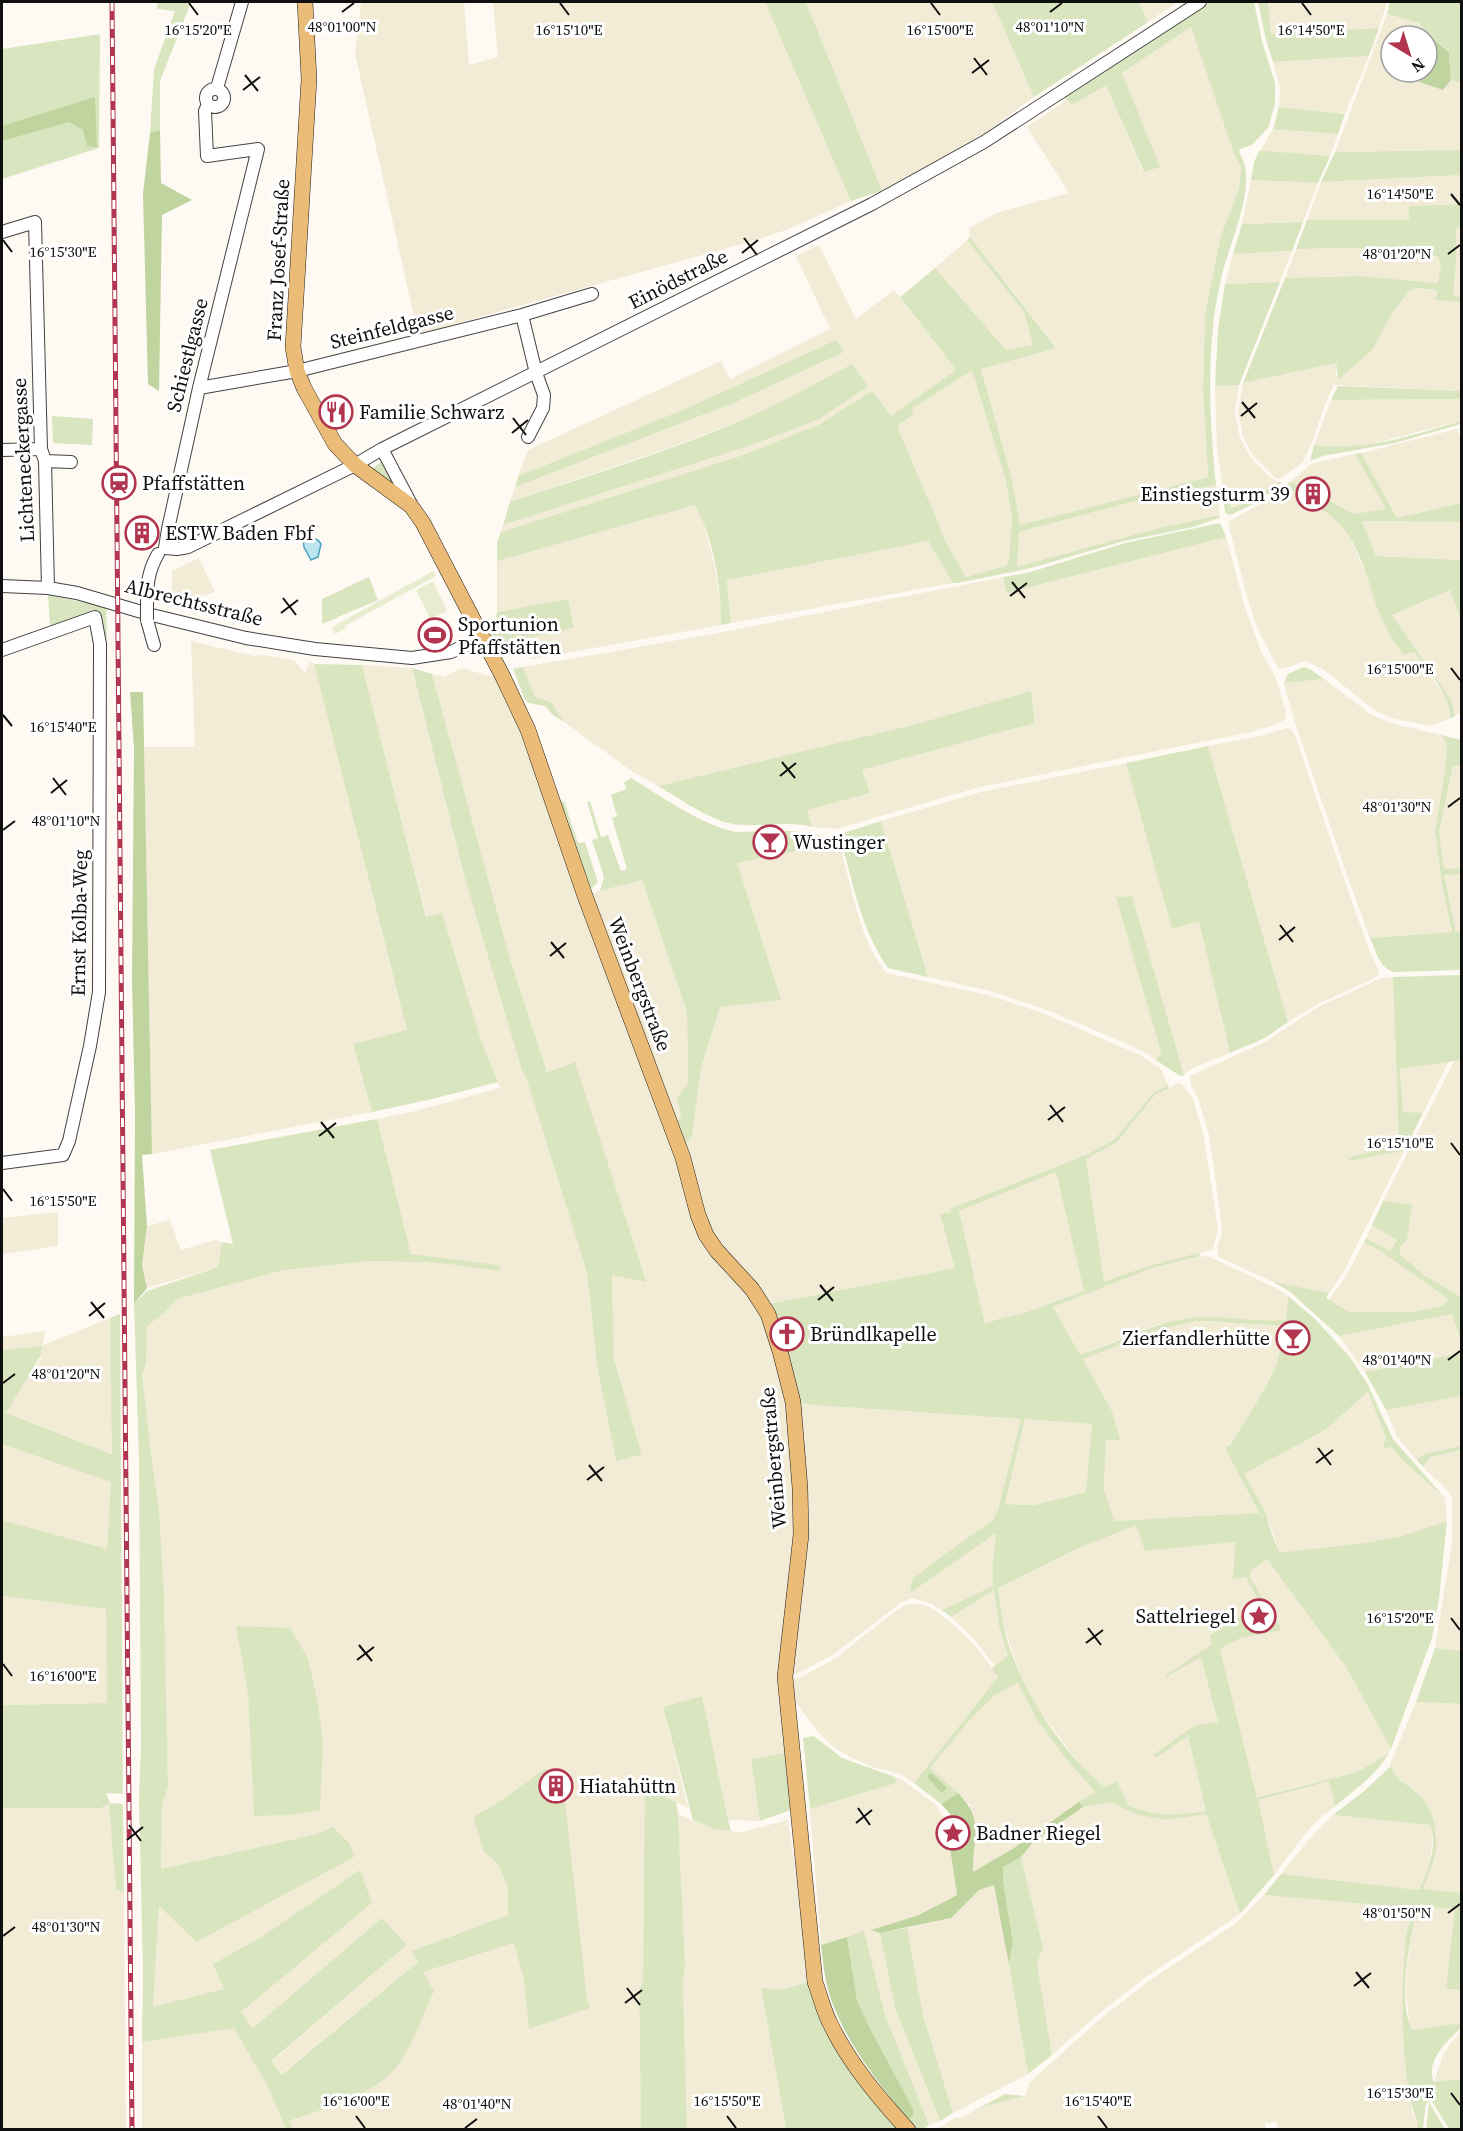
<svg xmlns="http://www.w3.org/2000/svg" width="1463" height="2131" viewBox="0 0 1463 2131" font-family="'Source Serif 4',serif">
<rect width="100%" height="100%" fill="#fefaf3"/>
<!-- farmland -->
<path fill="#f2ebd5" fill-rule="evenodd" d="M361 2H464L469 65 498 57 493 2H765L851 201 786 230 753 241 418 334 355 54Z
M806 2H992L1034 97 975 140 936 164 882 191Z
M1139 2H1178L1148 22Z
M1268 2H1387L1379 28 1271 34Z
M1387 14 1419 23 1429 35 1427 39V36H1391V72H1424V76L1419 82 1443 90 1451 80 1461 83V150L1335 152Z
M1191 27 1234 154 1241 167 1239 189 1221 235 1205 314 1203 390 1208 477 1020 525 1012 479 981 369 1056 347 970 237 969 228 999 212 1069 193 1027 127 1067 100 1072 105 1106 84 1143 172 1122 73Z
M1369 56 1345 114 1279 107 1280 87 1273 62Z
M1273 129 1338 134 1330 156 1260 151Z
M1461 175V204L1409 206 1410 220H1307L1321 182Z
M1251 180 1318 183 1303 222 1242 224Z
M1461 227V297H1453L1456 265V228Z
M967 240 1024 312 1033 345 1007 351 935 268Z
M819 245 856 319 894 290 956 370 891 417 872 391 820 424 740 456 501 532 503 525 749 446 868 386 853 365 796 395 740 421 660 451 510 502 515 487 734 403 844 352 836 340 685 409 518 476 528 450 721 361 730 379 830 329 796 256Z
M1358 248 1437 256 1441 263 1438 283 1359 276 1285 278 1296 249Z
M1292 251 1280 282 1225 284 1233 254Z
M1417 288 1436 290 1438 293 1436 300 1461 302V391L1334 385 1327 399 1312 442 1303 462 1281 478 1277 479 1273 476 1254 457 1243 437 1238 412 1243 383 1336 363V376H1342L1373 349 1399 302 1410 290Z
M972 369 1006 481 1012 518 1009 559 1006 566 966 577 947 544 897 426 913 414 912 409Z
M1239 385 1235 412 1240 438 1252 459 1271 478 1278 482 1248 502 1230 508 1222 482 1217 450 1215 386Z
M1461 399V421L1367 445 1337 448 1314 445 1331 400Z
M1457 429 1461 439V503L1397 518 1361 453Z
M1355 454 1387 509 1353 514 1308 488 1290 482 1311 464Z
M1216 485 1220 515 1159 528 1017 568 1019 532 1128 503Z
M1284 486 1324 509 1342 527 1351 540 1364 569 1384 625 1404 655 1414 652 1432 677 1448 701 1449 719 1431 726 1391 718 1374 710 1323 669 1305 661 1283 669 1278 668 1258 630 1249 604 1228 522 1269 499Z
M695 505 703 520 714 564 722 608 721 625 533 659 529 637 574 628 568 599 497 612V561Z
M1362 521 1461 522V560L1376 556Z
M1226 537 1245 607 1261 651 1275 676 1286 711V718L1278 724 1251 732 980 787 836 829 812 827 806 810 870 793 862 770 1035 723 1031 691 917 724 658 786 633 772 564 722 551 702 535 698 523 667 713 634 1003 577 1008 593Z
M928 541 953 583 731 623 727 580Z
M199 558 215 592 181 603 172 589V571Z
M1450 590 1461 620V713L1455 716 1451 700 1392 615Z
M191 641 254 656 265 655 294 660 305 673 310 662 314 664 407 1030 353 1044 372 1112 152 1154 144 747H195Z
M362 665 412 668 464 875 522 1071 527 1080 587 1273 597 1365 616 1461 642 1455 614 1359 612 1275 645 1281 574 1062 547 1072 510 959 432 674 444 677 461 668 497 678 532 756 728 1274 756 1306 766 1329 785 1401 784 1410 788 1409 796 1473 788 1753 751 1759 760 1821 728 1820 702 1696 663 1707 688 1808 646 1788 643 1982 639 1991 641 2129 293 2130 289 2121 348 2100 422 1972 515 1943 524 1980 529 2029 590 2008 496 1804 474 1817 484 1852 498 1864 508 1889V1915L412 1951 418 1962 280 2075 271 2062 407 1945 382 1918 253 2028 241 2012 372 1903 263 1936 213 1964 225 1989 153 2008 159 1906 196 1942 333 1827 318 1834 161 1869 162 1806 168 1786 164 1592 159 1509 152 1461 142 1372 146 1364 147 1326 164 1313 177 1299 284 1270 371 1261 441 1263 501 1270 499 1265 411 1254 377 1119 415 1111 500 1088 481 1040 442 913 427 918ZM236 1626 308 1658 318 1703 323 1740 254 1816 248 1695Z
M1324 679 1372 715 1390 723 1441 735 1447 744 1445 770 1435 832 1442 884 1452 932 1370 938 1348 878 1294 720 1284 683Z
M1287 728 1292 730 1295 735 1352 902 1371 955 1379 970 1377 976 1371 980 1318 1004 1288 1022 1208 746 1260 736Z
M1126 763 1172 928 1199 920 1230 1053 1191 1069 1184 1075 1131 896 1117 897 1161 1052 1156 1060 1142 1051 1116 1039 1044 1009 990 991 928 977 881 821 981 792Z
M1461 765V868L1444 869 1439 832 1453 766Z
M794 831 834 837 840 846 856 908 865 936 874 955 886 973 988 995 1043 1013 1140 1055 1161 1069 1168 1085 1153 1093 1115 1139 1088 1154 951 1209 955 1268 769 1304 733 1262 706 1222 682 1147 692 1137 701 1068 720 1007 780 1000 737 863 797 851Z
M1444 874H1461V932H1456Z
M642 880 687 1012 688 1084 677 1097 681 1118 674 1122 592 895 596 892Z
M1393 977 1399 1144 1348 1159 1349 1161 1404 1151 1343 1273 1329 1293 1273 1282 1219 1257 1217 1247 1222 1234 1220 1212 1209 1135 1198 1098 1191 1086 1190 1076 1265 1042 1318 1007 1382 978Z
M1461 1060V1297L1424 1275 1400 1254V1247L1383 1201 1454 1061Z
M1449 1061 1423 1113H1403L1400 1069Z
M1179 1083 1183 1085 1193 1099 1204 1137 1218 1229 1213 1248 1210 1251 1151 1265 1104 1283 1086 1158 1117 1142 1155 1095Z
M1056 1172 1084 1291 1024 1313 998 1319 985 1324 959 1211Z
M58 1212V1246L2 1254V1218Z
M170 1220 181 1250 215 1240 222 1242 218 1267 147 1288 142 1265 147 1226Z
M1372 1225 1397 1239 1390 1251 1366 1238Z
M1364 1242 1379 1250 1450 1299 1442 1306 1412 1312H1349L1329 1300 1346 1276Z
M1200 1256 1210 1257 1278 1289 1288 1296 1286 1320 1260 1322 1196 1318 1183 1320 1160 1324 1139 1331 1080 1356 1053 1307 1152 1268Z
M1452 1314 1461 1341V1353L1365 1372 1339 1336Z
M110 1318 113 1454 6 1413 24 1382 41 1358 42 1346 2 1350V1337L45 1331 43 1345Z
M1197 1321 1233 1322 1261 1325H1288L1276 1366 1264 1390 1231 1444 1225 1448 1259 1514 1113 1521 1104 1489 1106 1440H1119L1112 1411 1083 1359 1161 1329Z
M1368 1392 1386 1438 1383 1445 1391 1447 1404 1462 1445 1498 1447 1521 1402 1536 1366 1543 1286 1552 1279 1551 1265 1511 1244 1474 1325 1430Z
M1461 1396V1446L1425 1454 1416 1459 1397 1437 1386 1410Z
M796 1402 812 1405 1021 1419 998 1511 993 1520 927 1568 912 1580 911 1592 996 1532 993 1562V1586L942 1610 932 1604 912 1598 902 1602 834 1654 797 1674 791 1673 806 1535Z
M1025 1419 1092 1424 1086 1492 1034 1505 1005 1504Z
M2 1444 111 1481 107 1549 2 1520Z
M1461 1450V1651L1435 1648 1452 1543V1497L1447 1490 1423 1467 1430 1457Z
M1136 1524 1146 1551 1235 1541 1233 1579 1246 1577 1261 1605 1210 1635 1212 1645 1167 1677 1201 1656 1218 1722 1194 1727 1156 1758 1188 1736 1206 1811 1168 1816 1140 1811 1128 1805 1117 1781 1105 1787 1085 1771 1040 1712 1022 1678 1003 1625 998 1588 1079 1548Z
M1267 1559 1346 1667 1391 1749 1389 1753 1357 1772 1257 1798 1220 1649 1241 1638 1282 1630 1250 1577 1251 1571Z
M994 1590 999 1626 1008 1656 995 1666 972 1637 951 1617Z
M2 1596 106 1609 107 1703 2 1705Z
M912 1604H920L930 1607 948 1620 970 1640 999 1676 914 1783 900 1774 872 1767 850 1757 832 1746 816 1730 791 1695 790 1680 801 1677 836 1658 894 1612 905 1605Z
M1018 1683 1036 1718 1062 1754 1095 1792 1014 1848 973 1873 970 1805 930 1768 968 1722 995 1695Z
M1416 1702 1461 1704V1893L1423 1890 1434 1861 1437 1835 1419 1793 1392 1773 1390 1764Z
M895 1777 901 1779 936 1805 946 1821 957 1895 919 1915 872 1930 880 1933 895 2008 940 2121 929 2125 885 2015 864 1932 821 1945 810 1809 895 1783Z
M1329 1780 1335 1806 1318 1820 1305 1834 1274 1875 1257 1800Z
M1110 1802 1138 1815 1167 1820 1206 1814 1240 1914 1146 1977 1096 2016 1052 2055 1037 1964 1043 1948 1021 1857 1034 1841 1083 1807Z
M110 1803 116 1890 124 1893 126 2129 2 2130V1808H101Z
M678 1814 715 1829 741 1832 788 1820 812 1981 781 1990 761 1987 786 2129H687L683 1984 685 1964Z
M1333 1815 1431 1825 1433 1832 1430 1861 1419 1890 1281 1874 1310 1838Z
M995 1885 1028 2074 953 2113 923 2015 907 1928 951 1918 979 1890Z
M1264 1895 1413 1908 1407 1931 1404 2028 1405 2070 1412 2112 1418 2121 1417 2129H1277V2122L1265 2123 1266 2130H936L955 2118 962 2117 979 2108 1025 2096 1029 2083 1099 2020 1150 1980 1236 1923Z
M1418 1906 1456 1909 1446 1989H1459L1461 1998V2023L1412 2030 1409 2023 1406 1991 1407 1966 1412 1932Z
M234 2027 267 2085 286 2129H142V2042Z
M1461 2032V2079L1434 2082 1442 2057 1450 2044Z"/>
<!-- green -->
<path fill="#d9e5bf" fill-rule="evenodd" d="M158 2H191L160 81V130L150 133 154 69 175 11 157 9Z
M765 2H806L882 191 851 201Z
M992 2H1139L1148 22 1034 97Z
M1210 2H1254L1262 41 1275 83V104L1268 128 1252 145 1240 149 1239 153C1259 177 1232 240 1224 267 1205 336 1209 415 1216 485L1128 503 1019 532 1017 567 1159 528 1220 515 1219 518 1193 527 1124 541 1031 568 958 583H953L928 541 727 580 731 623 721 625C722 588 713 537 695 505L497 561V542L501 532 740 456 820 424 872 391 891 416 956 370 900 297 935 268 1006 350 1033 345 1024 312 967 240 970 237 1056 348 981 369 1012 479 1020 525 1208 477 1203 390 1205 314 1221 235 1239 189 1241 167 1234 154 1191 27 1122 73 1160 167 1144 172 1106 85 1072 105 1064 97ZM972 370 1006 481 1012 518 1009 559 1006 566 966 577 947 544 897 426 914 414 912 409Z
M1258 2H1268L1271 34 1379 28 1369 56 1273 62 1266 40Z
M1390 2H1461V83L1451 80 1449 51 1429 35 1419 23 1387 14Z
M100 34 99 148 2 179V49Z
M1279 107 1345 114 1338 134 1273 129Z
M1461 150V175L1321 182 1335 152Z
M1259 151H1266L1330 156 1318 183 1251 180 1254 162Z
M1461 204V227L1456 228V265L1453 296 1461 297V302L1435 300 1438 293 1436 290 1417 288 1410 290 1394 310 1373 349 1338 380 1336 363 1243 383 1285 278 1359 276 1438 283 1441 263 1437 256 1358 248 1296 249 1307 220H1409V206Z
M1303 222 1292 251 1233 254 1242 224Z
M1280 282 1239 385 1215 386 1218 329 1225 284Z
M836 340 844 352 734 403 515 487 518 476 685 409Z
M852 364 868 386 819 419 749 446 503 525 510 502C588 476 667 452 742 420 780 403 816 384 852 364Z
M1338 386 1461 391V399L1331 400Z
M52 416 93 419 92 445 53 443Z
M1461 421V424L1395 443 1323 456 1310 461 1314 445C1365 452 1413 435 1461 421Z
M1361 453 1397 518 1461 503V522L1362 521 1376 556 1461 560V620L1450 590 1392 615 1451 700 1455 716 1449 719C1454 698 1426 669 1414 652L1404 655C1397 645 1389 635 1384 624 1369 592 1365 553 1341 526 1325 508 1305 498 1284 486L1290 482 1308 488 1353 514 1386 509 1355 454Z
M382 461 397 487 371 470Z
M1222 482 1231 508 1248 502 1278 482 1282 483 1258 502 1230 515 1225 513Z
M1220 523 1226 537 1007 593 1003 577 1027 573 1125 543Z
M369 577 378 600 322 624V599Z
M48 595 106 607 107 637 103 639 98 612 50 627Z
M568 599 574 628 494 645 482 624 496 619 497 612Z
M314 664 362 665 426 917 442 913 481 1040 498 1082 432 1099 372 1112 353 1044 407 1030Z
M523 667 535 697 551 702 564 722 553 715 545 706 529 703 525 700 513 669Z
M1304 667 1310 669 1324 679 1284 683 1288 674Z
M412 668 432 674 510 959 547 1072 575 1062 643 1272 646 1282 612 1275 614 1359 642 1455 616 1461 597 1365 587 1273 527 1080 522 1071 464 875Z
M1031 691 1035 723 862 770 870 793 807 810 812 827C786 820 759 828 733 824 709 820 679 798 658 786L917 724Z
M1441 735 1461 740V765L1453 766 1439 832 1444 869 1461 868V874L1444 875 1456 932H1461V970L1394 972C1379 968 1376 951 1370 938L1452 932 1442 884 1435 832 1445 770 1447 744Z
M1208 746 1288 1022 1263 1039 1230 1053 1199 921 1172 929 1126 763Z
M631 778C661 796 703 826 736 832L794 831 797 851 737 863 781 1000 720 1007 701 1068 692 1137 682 1147 674 1122 681 1118 677 1097 688 1084 687 1012 642 880 600 891 604 877 592 840 598 838 587 802 590 801 601 837 608 835 621 871 627 869 612 818 617 816 611 795 626 789 624 782Z
M561 801H564L578 843 585 842 598 882 591 889H588L559 805Z
M881 821 928 977 888 968C861 930 852 880 840 836L843 833Z
M1132 896 1184 1075 1180 1076 1156 1060 1161 1052 1116 897Z
M1461 975V1060L1400 1069 1403 1112 1423 1113 1404 1151 1349 1161 1348 1158 1399 1144 1393 977Z
M1168 1085 1169 1088 1155 1095 1117 1142 1086 1159 1104 1282 1151 1265 1199 1253 1200 1256 1152 1268 1053 1307 1080 1355C1118 1343 1152 1322 1193 1318 1223 1315 1255 1323 1286 1320L1288 1296 1315 1319 1350 1357 1367 1383 1393 1439 1445 1498 1404 1462 1391 1447 1385 1448 1383 1445 1386 1438 1368 1392 1325 1430 1244 1474 1265 1511 1272 1535 1279 1551 1286 1552 1366 1543 1402 1536 1447 1521 1439 1598 1432 1638 1391 1749 1346 1667 1267 1559 1251 1571 1250 1577 1282 1630 1241 1638 1220 1649 1257 1798 1357 1772 1389 1753C1376 1775 1355 1790 1335 1806L1329 1781 1258 1800 1274 1875 1240 1914 1206 1814 1167 1820 1138 1815 1110 1802 1083 1807 1079 1802 1095 1792 1062 1754 1036 1718 1018 1683 995 1695 968 1722 930 1768 958 1793 941 1804 914 1783 998 1677 992 1668 1008 1656 999 1626 994 1590 951 1617 942 1610 993 1586V1562L996 1533 910 1593 912 1580 927 1567 993 1520 998 1510 1021 1419 812 1405 796 1402 769 1304 955 1268 940 1214 951 1212 950 1209 1088 1154 1115 1139 1153 1093ZM1056 1172 1084 1291 1024 1313 998 1319 985 1324 959 1211ZM1197 1321C1227 1321 1257 1326 1287 1325L1276 1366 1264 1390 1231 1444 1225 1448 1259 1513 1114 1521 1104 1489 1106 1440H1120L1112 1411 1083 1359 1161 1329ZM1025 1419 1092 1424 1086 1492 1034 1505 1005 1504ZM1136 1525 1145 1551 1235 1542 1233 1579 1246 1577 1261 1605 1210 1635 1211 1645 1166 1675V1677L1201 1657 1218 1722 1194 1726 1153 1755 1156 1758 1188 1736 1206 1811C1176 1815 1155 1818 1128 1805L1117 1781 1105 1787C1059 1751 1016 1682 1003 1624 1001 1612 1000 1600 998 1588L1079 1548Z
M377 1119 411 1254 499 1265 501 1271 441 1263 372 1261 284 1270 177 1299 164 1313 147 1326 146 1364 142 1373 152 1461 159 1509 164 1592 168 1786 162 1806 161 1869 317 1834 333 1827 350 1844 354 1857 196 1942 159 1906 153 2007 224 1989 213 1964 263 1936 360 1870 372 1903 241 2012 253 2028 382 1918 407 1945 271 2061 281 2075 418 1962 412 1951 508 1915V1889L498 1864 484 1852 473 1817 496 1804 545 1769 563 1785 587 1999 590 2008 529 2029 524 1980 514 1943 423 1972 434 1991C424 2013 415 2038 402 2059 381 2094 326 2108 289 2121L293 2129H286L267 2085 234 2028 142 2042 143 1973 139 1801 141 1744 139 1461 134 1304 147 1291 218 1267 222 1242 233 1244 210 1150Z
M1383 1201 1412 1205 1407 1239 1400 1247V1254L1424 1275 1461 1297V1341L1452 1314 1339 1336 1289 1291 1273 1282 1329 1293 1326 1298 1349 1312H1412L1442 1306 1449 1299 1379 1250 1364 1242 1366 1238 1390 1251 1397 1240 1372 1225Z
M120 1314 123 1794 106 1793 110 1803 123 1804 124 1893 116 1890 109 1804 101 1808H2V1705L107 1703 106 1609 2 1596V1520L107 1549 111 1482 2 1444V1350L42 1346 41 1355 6 1413 112 1454 110 1318Z
M1461 1353V1396L1386 1410 1365 1372Z
M1461 1446V1450L1430 1457 1423 1467 1416 1459 1425 1454Z
M236 1626 290 1628 308 1658 318 1703 323 1740 320 1810 289 1815 254 1816 248 1695Z
M1435 1648 1461 1651V1704L1416 1702Z
M702 1696 728 1820 731 1831 715 1829 693 1820 663 1707Z
M814 1736 842 1758 895 1777 896 1783 810 1809 803 1738Z
M785 1753 791 1810 760 1821 751 1759Z
M1391 1766C1393 1777 1404 1782 1413 1789 1435 1806 1441 1837 1433 1863 1430 1872 1426 1881 1423 1889L1461 1893V1998L1459 1989H1446L1455 1909 1418 1906C1410 1937 1397 2001 1412 2030L1461 2023V2028C1447 2041 1425 2061 1434 2082L1461 2079V2129H1449L1431 2100 1429 2102 1445 2129H1426L1429 2102 1426 2103 1423 2129H1417L1418 2121C1399 2091 1401 1968 1407 1931 1409 1923 1411 1916 1413 1908L1264 1895 1281 1874 1419 1890C1427 1871 1439 1845 1430 1825L1333 1815 1363 1792Z
M645 1788 676 1802 678 1814 685 1964 683 1984 687 2129H641L639 1991 643 1982Z
M1021 1857 1043 1948 1037 1964 1052 2055 1028 2074 1009 1965 1013 1942 1003 1881V1867Z
M907 1928 923 2015 953 2113 940 2121 895 2008 880 1933Z
M864 1931 885 2015 929 2125 923 2129H916L908 2120 857 2000 847 1937Z
M812 1981 900 2129H786L761 1987 781 1990Z
M1005 2094 1025 2096 979 2108Z"/>
<!-- forest -->
<path fill="#c0d4a0" d="M1429 35 1449 52 1451 80 1443 90 1419 82 1424 76V72H1427Z
M95 97 97 147 87 146 83 130 69 122 2 141V126Z
M160 130 161 183 192 200 162 215 159 391 148 384 143 194 150 133Z
M130 692H143L152 1154 142 1155 147 1226 142 1265 147 1288 134 1304 135 1112 132 981 134 748Z
M931 1773 947 1788 942 1793 927 1777Z
M958 1793C986 1821 972 1838 973 1872L1014 1848 1079 1802 1083 1807 1034 1841 1021 1857 1003 1867V1881L1013 1942 1009 1965 994 1885 979 1890 951 1918 880 1933 871 1930 919 1915 957 1895 946 1821 951 1815 941 1804Z
M847 1937 857 2000 869 2027 913 2109V2115L908 2120C879 2083 847 2045 831 1999 825 1982 823 1963 821 1945Z"/>
<!-- pitch -->
<path fill="#e8edd0" d="M433 571 436 576 345 626 346 628 335 634 332 627Z
M433 581 447 611 430 619 416 590Z"/>
<!-- water -->
<path fill="#bce5f0" stroke="#4ba3bf" stroke-width="1.5" d="M308 536 318 540 321 544 318 557 311 560 304 547 303 539Z"/>
<g fill="none" stroke-linecap="round" stroke-linejoin="round">
<!-- minor casing -->
<g stroke="#424242" stroke-width="14">
<path id="minor" d="M217 88 242 2
M206 98a9 9 0 1 1 18 0a9 9 0 1 1-18 0Z
M208 104 205 111 207 156 258 149 199 388 168 529 165 548 177 549 188 547 355 465 382 449 872 204 984 142 1200 2
M2 232 35 222 41 449 45 461 48 588
M522 315 536 373 544 395 543 408 528 437
M199 388 297 371 522 315 592 294
M382 449 411 504
M2 450 41 449
M45 461 71 462
M2 586 48 588 77 593 152 615 246 638 315 649 412 658 451 652 481 638
M147 604C147 585 148 571 158 554
M147 620 154 645
M2 650 95 617 100 644 99 992 90 1046 69 1141 63 1155 2 1163"/>
</g>
<!-- major casing -->
<g stroke="#202020" stroke-width="16">
<path id="major" d="M305 2 309 79 293 347 297 371 304 388 335 444 355 465 411 506 423 523 503 677 528 730 585 896 683 1158 698 1215 706 1235 717 1251 752 1289 761 1303 768 1314 780 1351 793 1402 800 1488 801 1535 785 1677 815 1982C820 1995 823 2009 829 2021 848 2062 878 2097 908 2130"/>
</g>
<!-- minor -->
<use href="#minor" stroke="#fff" stroke-width="12"/>
<!-- major -->
<use href="#major" stroke="#eabc77" stroke-width="15"/>
<!-- rail casing -->
<g stroke="#b1354f" stroke-width="5">
<path id="rail" d="M112 2 132 2130"/>
</g>
<!-- rail -->
<use href="#rail" stroke="#fff" stroke-width="3" stroke-dasharray="9" stroke-linecap="butt"/>
<!-- minor-bridge casing -->
<g stroke="#424242" stroke-width="14" stroke-linecap="butt">
<path id="minor-bridge" d="M147 604V620"/>
</g>
<!-- minor-bridge -->
<use href="#minor-bridge" stroke="#fff" stroke-width="12"/>
</g>
<!-- ticks -->
<path fill="none" stroke="#0f0f0f" stroke-width="2" d="M189 3 198 15M560 3 569 15M931 3 940 15M1302 3 1311 15M342 12 354 3M1050 12 1062 3M974 58 987 75M972 73 989 60M245 75 258 91M243 90 260 77M1451 194 1460 205M744 238 757 255M3 240 12 252M742 253 758 240M1448 254 1460 245M1242 402 1255 418M1241 416 1257 403M513 418 526 435M512 433 528 420M1012 582 1025 598M1010 596 1027 583M283 598 296 615M281 613 298 600M1451 668 1460 680M3 715 12 726M782 762 795 778M780 776 796 763M53 778 66 795M51 793 67 780M1448 807 1460 798M3 830 15 821M1280 925 1293 942M1279 940 1295 927M551 942 564 958M550 956 566 943M1050 1105 1063 1122M1048 1120 1065 1107M321 1122 334 1138M319 1136 336 1123M1451 1143 1460 1155M3 1189 12 1201M820 1285 833 1301M818 1300 834 1287M91 1302 104 1318M89 1316 105 1303M1448 1360 1460 1351M3 1383 15 1374M1318 1448 1331 1465M1316 1463 1333 1450M589 1465 602 1481M587 1480 604 1467M1451 1618 1460 1630M1088 1628 1101 1645M1086 1643 1103 1630M359 1645 372 1661M357 1660 374 1647M3 1664 12 1676M858 1808 870 1825M856 1823 872 1810M129 1825 141 1841M127 1840 143 1827M1448 1913 1460 1904M3 1936 15 1927M1356 1972 1369 1988M1354 1986 1371 1973M627 1988 640 2005M625 2003 642 1990M1451 2093 1460 2105M356 2116 365 2128M727 2116 736 2128M1098 2116 1107 2128M465 2128 477 2119"/>
<!-- icons -->
<defs>
<g id="restaurant-ring" transform="scale(1.725)"><circle r="9.5" fill="#fff" stroke="#b1354f" stroke-width="1.5"/><path d="M-5-6h1v4h1v-4h1v4h1v-4h1v5L-1.5 .5V6h-2V.5L-5-1ZM5-6V6H3V1.5H1.5Q1.5-4 5-6Z" fill="#b1354f"/></g>
<g id="station-ring" transform="scale(1.725)"><circle r="9.5" fill="#fff" stroke="#b1354f" stroke-width="1.5"/><path d="M-3-6H3Q5-6 5-4V2Q5 4 3 4L4.5 6H3L1.5 4h-3L-3 6H-4.5L-3 4Q-5 4-5 2V-4Q-5-6-3-6ZM-3.5-4v3h7v-3ZM-3.5 1v1.5H-2V1ZM2 1v1.5H3.5V1Z" fill="#b1354f"/></g>
<g id="building-ring" transform="scale(1.725)"><circle r="9.5" fill="#fff" stroke="#b1354f" stroke-width="1.5"/><path d="M-4-6H4V6H1V3H-1V6H-4ZM-2.5-4.3h1.7v1.8h-1.7ZM.8-4.3h1.7v1.8H.8ZM-2.5-1h1.7V.8h-1.7ZM.8-1h1.7V.8H.8Z" fill="#b1354f"/></g>
<g id="stadium-ring" transform="scale(1.725)"><circle r="9.5" fill="#fff" stroke="#b1354f" stroke-width="1.5"/><path d="M0-5a6.5 5 0 1 0 0 10a6.5 5 0 1 0 0-10ZM-3.5-1.8h7v3.6h-7Z" fill="#b1354f"/></g>
<g id="bar-ring" transform="scale(1.725)"><circle r="9.5" fill="#fff" stroke="#b1354f" stroke-width="1.5"/><path d="M-6-5H6L.8 .8V4.5H3.5V6h-7V4.5H-.8V.8Z" fill="#b1354f"/></g>
<g id="church-ring" transform="scale(1.725)"><circle r="9.5" fill="#fff" stroke="#b1354f" stroke-width="1.5"/><path d="M-1.2-6h2.4v3.5h3.3v2.4h-3.3V6h-2.4V-.1h-3.3v-2.4h3.3Z" fill="#b1354f"/></g>
<g id="sight-ring" transform="scale(1.725)"><circle r="9.5" fill="#fff" stroke="#b1354f" stroke-width="1.5"/><path d="M0-6L1.8-2.2L6-1.7L2.9 1.2L3.7 5.4L0 3.3L-3.7 5.4L-2.9 1.2L-6-1.7L-1.8-2.2Z" fill="#b1354f"/></g>
</defs>
<g fill-rule="evenodd">
<use href="#restaurant-ring" x="336" y="412"/>
<use href="#station-ring" x="119" y="483"/>
<use href="#building-ring" x="1313" y="494"/>
<use href="#building-ring" x="142" y="533"/>
<use href="#stadium-ring" x="435" y="635"/>
<use href="#bar-ring" x="770" y="842"/>
<use href="#church-ring" x="787" y="1334"/>
<use href="#bar-ring" x="1293" y="1338"/>
<use href="#sight-ring" x="1259" y="1616"/>
<use href="#building-ring" x="556" y="1786"/>
<use href="#sight-ring" x="953" y="1833"/>
</g>
<g text-anchor="middle" stroke-width="6" stroke-linejoin="round" paint-order="stroke">
<!-- street labels -->
<g font-size="20" fill="#0f0f0f" stroke="#fff">
<text transform="translate(278 260) rotate(-87)" y="7">Franz Josef-Straße</text>
<text transform="translate(678 279) rotate(-27)" y="7">Einödstraße</text>
<text transform="translate(392 327) rotate(-14)" y="7">Steinfeldgasse</text>
<text transform="translate(187 355) rotate(-76)" y="7">Schiestlgasse</text>
<text transform="translate(23 460) rotate(-93)" y="7">Lichteneckergasse</text>
<text transform="translate(194 602) rotate(14)" y="7">Albrechtsstraße</text>
<text transform="translate(79 923) rotate(-89)" y="7">Ernst Kolba-Weg</text>
<text transform="translate(640 984) rotate(69)" y="7">Weinbergstraße</text>
<text transform="translate(773 1458) rotate(-95)" y="7">Weinbergstraße</text>
</g>
<!-- poi labels -->
<g font-size="20" fill="#0f0f0f" stroke="#fff" text-anchor="start">
<text x="359" y="419">Familie Schwarz</text>
<text x="142" y="490">Pfaffstätten</text>
<text x="1290" y="501" text-anchor="end">Einstiegsturm 39</text>
<text x="165" y="540">ESTW Baden Fbf</text>
<text x="458" y="631">Sportunion<tspan x="458" dy="23">Pfaffstätten</tspan></text>
<text x="793" y="849">Wustinger</text>
<text x="810" y="1341">Bründlkapelle</text>
<text x="1270" y="1345" text-anchor="end">Zierfandlerhütte</text>
<text x="1236" y="1623" text-anchor="end">Sattelriegel</text>
<text x="579" y="1793">Hiatahüttn</text>
<text x="976" y="1840">Badner Riegel</text>
</g>
</g>
<g font-size="15" text-anchor="middle" fill="#0f0f0f" stroke="#fff" stroke-width="6" stroke-linejoin="round" paint-order="stroke">
<text x="342" y="32">48°01'00"N</text>
<text x="1050" y="32">48°01'10"N</text>
<text x="198" y="35">16°15'20"E</text>
<text x="569" y="35">16°15'10"E</text>
<text x="940" y="35">16°15'00"E</text>
<text x="1311" y="35">16°14'50"E</text>
<text x="1400" y="199">16°14'50"E</text>
<text x="63" y="257">16°15'30"E</text>
<text x="1397" y="259">48°01'20"N</text>
<text x="1400" y="674">16°15'00"E</text>
<text x="63" y="732">16°15'40"E</text>
<text x="1397" y="812">48°01'30"N</text>
<text x="66" y="826">48°01'10"N</text>
<text x="1400" y="1148">16°15'10"E</text>
<text x="63" y="1206">16°15'50"E</text>
<text x="1397" y="1365">48°01'40"N</text>
<text x="66" y="1379">48°01'20"N</text>
<text x="1400" y="1623">16°15'20"E</text>
<text x="63" y="1681">16°16'00"E</text>
<text x="1397" y="1918">48°01'50"N</text>
<text x="66" y="1932">48°01'30"N</text>
<text x="1400" y="2098">16°15'30"E</text>
<text x="356" y="2106">16°16'00"E</text>
<text x="727" y="2106">16°15'50"E</text>
<text x="1098" y="2106">16°15'40"E</text>
<text x="477" y="2109">48°01'40"N</text>
</g>
<!-- border -->
<rect width="1463" height="2131" fill="none" stroke="#0f0f0f" stroke-width="6"/>
<!-- north arrow -->
<g transform="translate(1409 54) rotate(142)"><circle r="28" fill="#ffffff" stroke="#9f9f9f" stroke-width="1.5"/>
<path d="M0-4.5L10 22L0 15L-10 22Z" fill="#b1354f"/>
<text y="-9" font-size="16" font-weight="bold" text-anchor="middle" fill="#0f0f0f">N</text>
</g>
</svg>
